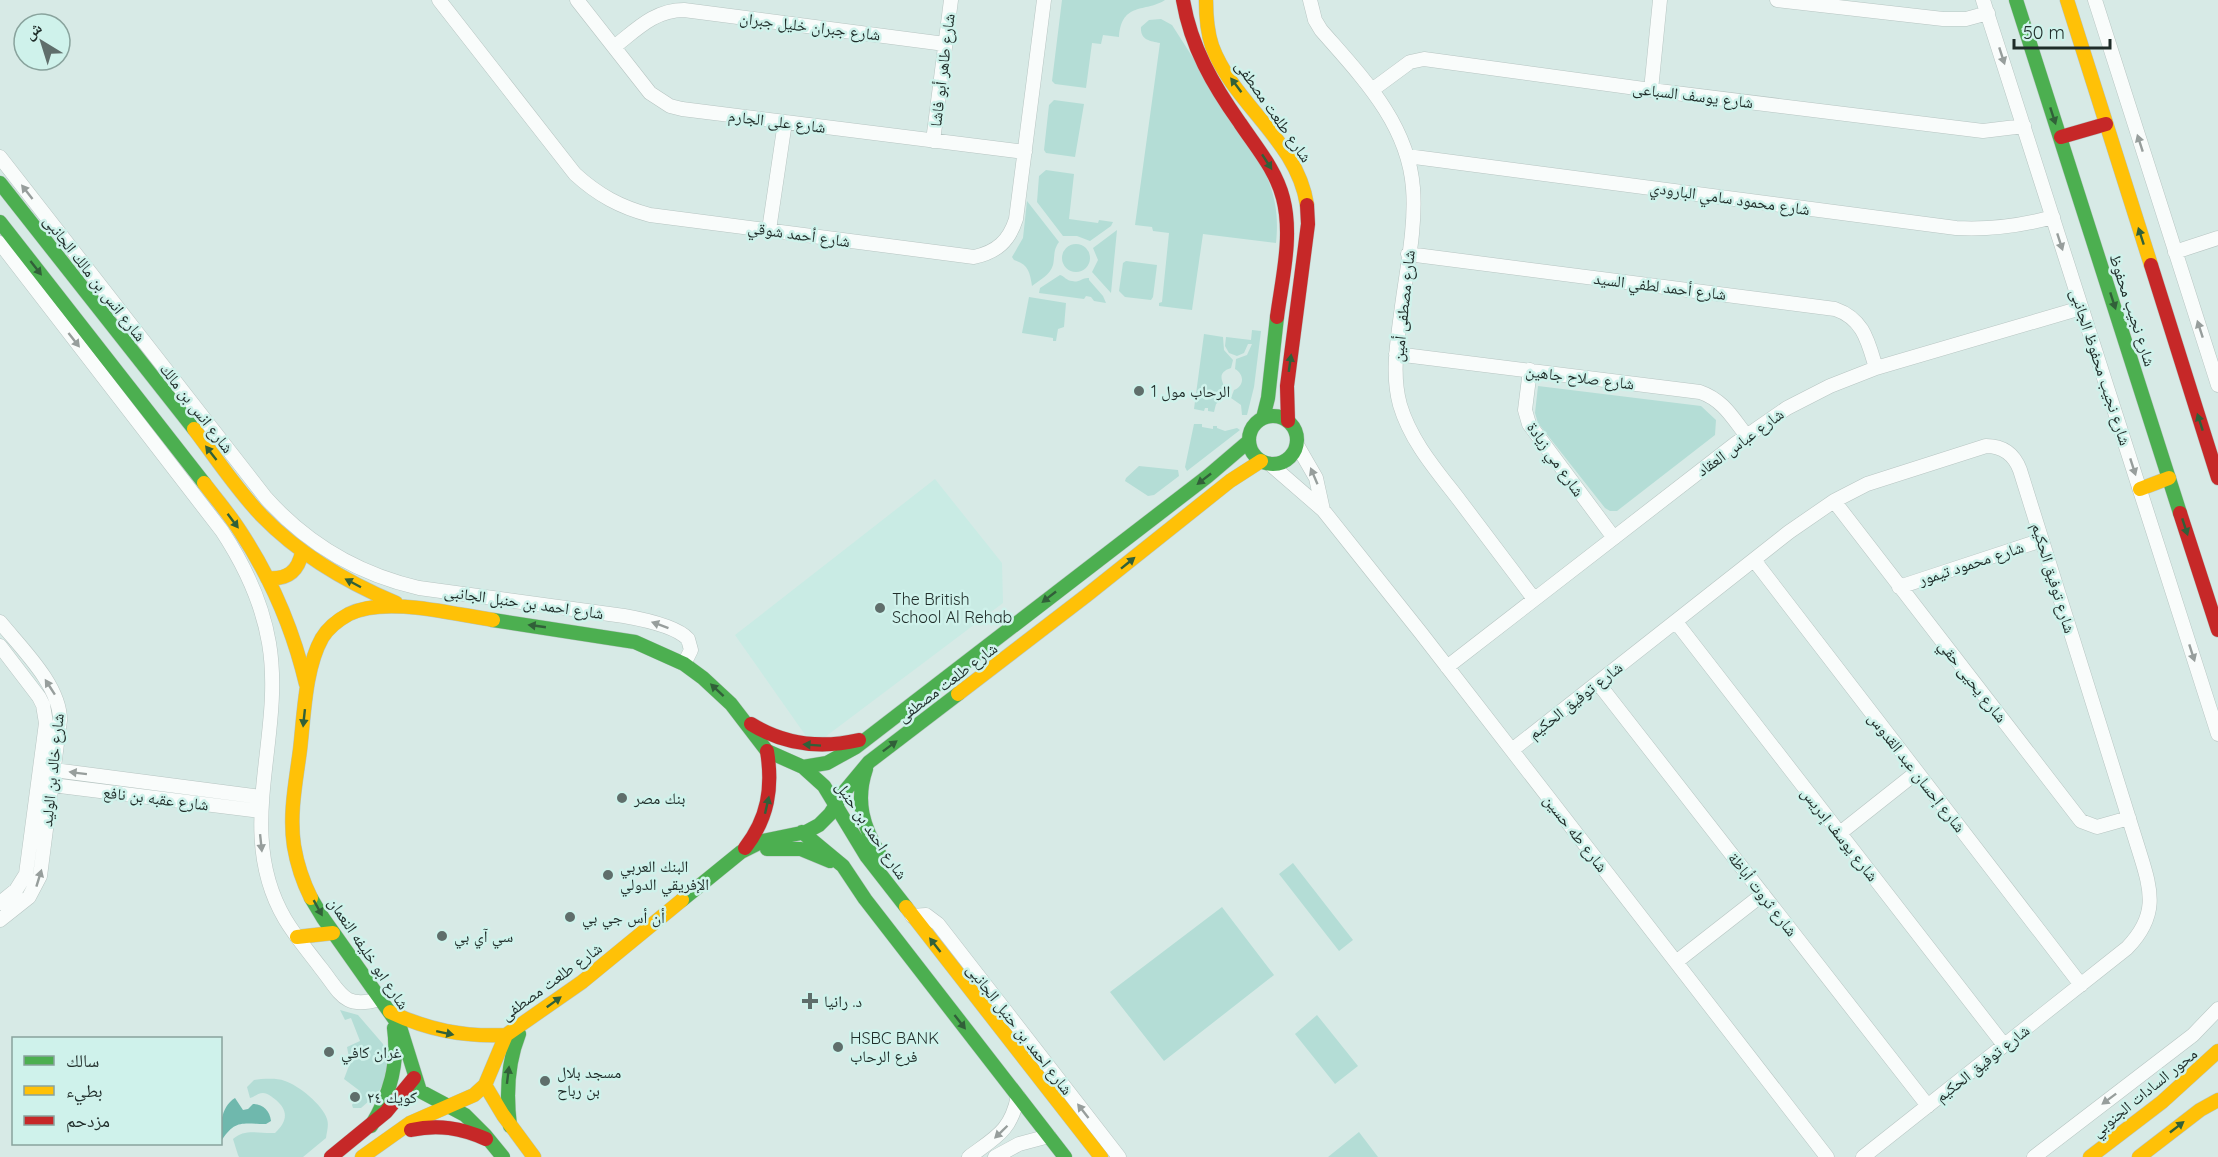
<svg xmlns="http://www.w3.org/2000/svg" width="2218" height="1157" viewBox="0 0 2218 1157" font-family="Quicksand,'Noto Naskh Arabic',sans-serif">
<rect width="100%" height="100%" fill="#d7eae6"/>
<!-- built -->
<path fill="#c9ebe4" d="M935 479 1002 563 1003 603 813 746 735 635Z"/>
<!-- green -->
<path fill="#b4ddd6" d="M1062 0H1165C1145 13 1122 1 1119 37L1103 35 1101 44 1092 43 1086 88 1055 84 1052 81Z
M1161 19 1172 25 1263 167C1275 195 1279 213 1276 243L1203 234 1192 310 1159 306V303L1162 302 1169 233 1153 231 1152 227 1135 225 1160 43C1150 41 1140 40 1141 27L1149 20Z
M1054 100 1084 104 1075 157 1046 153 1044 150 1049 105Z
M1046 170 1074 174 1069 219 1098 223 1099 220 1113 222 1111 226 1090 241 1077 236H1063L1037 202 1039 176Z
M1027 201 1059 242C1053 250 1055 256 1053 265 1050 275 1040 280 1032 286 1030 272 1028 264 1014 260L1012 257 1023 238Z
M1117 230 1111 293 1092 272 1098 260 1093 248Z
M1062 258a14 14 0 1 1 28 0a14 14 0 1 1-28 0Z
M1126 261 1157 265 1153 297 1151 300 1125 297 1119 291 1123 263Z
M1060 275C1064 276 1067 281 1072 281 1079 283 1083 277 1089 278V280L1103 296 1106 303 1094 301 1091 297 1086 296 1084 299 1039 293 1040 288Z
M1029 297 1066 303 1064 327 1058 329 1056 341H1053V338L1022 333Z
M1252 330 1261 331 1254 387 1247 415H1242L1241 405 1231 398 1234 390C1244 386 1245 375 1235 369L1236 359 1247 355 1252 344H1248L1244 353 1237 356 1229 353 1225 346 1226 337 1251 340Z
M1204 334 1223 337 1224 350 1233 360 1231 368C1215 373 1223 383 1228 394L1216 404 1214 412 1208 411V408H1205L1204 411 1194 409Z
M1538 386 1701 406 1716 420 1715 435 1617 511H1610L1605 508 1538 423 1535 413Z
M1194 424H1202V427L1213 429V426H1217V428L1225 431 1237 428 1240 430 1187 471 1185 467Z
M1139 466 1178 470 1179 476 1154 495 1148 496 1125 481 1126 478Z
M1293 863 1353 940 1339 951 1279 874Z
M1222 907 1274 975 1164 1061 1110 992Z
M340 1010 358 1015 383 1044 385 1051 387 1065 383 1084 378 1093 361 1108H353L352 1105 360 1091 344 1079 350 1063 347 1047 360 1041 351 1018 345 1020Z
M1317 1015 1358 1066 1335 1084 1295 1034Z
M261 1079C269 1079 277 1078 285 1081 298 1085 323 1105 327 1119 329 1125 327 1131 326 1138L303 1157H239L238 1155 233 1139C245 1128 260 1134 275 1133 287 1122 289 1111 276 1100 272 1097 268 1093 263 1093 258 1093 254 1097 250 1098L247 1087 254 1080Z
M1359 1132 1378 1157H1328Z"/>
<!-- water -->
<path fill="#6fb8ad" d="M235 1098 243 1110 248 1109 253 1104C263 1104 270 1111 271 1121L266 1124C241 1124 235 1119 220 1143 220 1128 220 1107 235 1098Z"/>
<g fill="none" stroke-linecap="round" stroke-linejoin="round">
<!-- street casing -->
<g stroke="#b7c5c2" stroke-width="15">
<path id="street" d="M439 0 575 174C598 195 620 207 650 215L974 257C997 252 1009 241 1016 219L1044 0
M577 0 650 93 670 106 682 109 1025 152
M1310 0 1315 20 1321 30C1361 76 1408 123 1413 188 1416 226 1407 268 1402 306 1398 338 1391 373 1400 405 1411 442 1437 471 1460 501 1485 534 1510 567 1534 599
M1777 0 1943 19H1966L1988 13
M1983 0 2218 734
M2095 0 2218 385
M614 47C636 30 654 10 684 10L945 44
M1372 90 1410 62 1424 59 1651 90 1983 131 2024 126
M1651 90 1660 0
M933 141 951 0
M1407 156 1956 228C1990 230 2020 226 2053 217
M0 157 266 498C308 545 358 574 419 588L624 616C641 619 676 626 688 639L691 650 684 664
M769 230 785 122
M0 243 222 531C245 566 262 602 269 643 285 737 233 831 285 919 295 936 308 951 320 967 341 993 343 1010 380 999
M2175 252 2218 238
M1408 254 1835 309C1864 319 1868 342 1876 368
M1396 354 1700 392C1723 400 1732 417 1746 435
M1530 370 1525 410 1529 424 1614 538
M1297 445 1316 478 1323 510
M1270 464 1323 510 1421 633 1827 1157
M1834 501 2081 821 2097 827 2129 818
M1754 560 2081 985
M1899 587 2042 540
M0 622C21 648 60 685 60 720L40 876 29 897 0 920
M1676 622 2004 1045
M0 646 39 697 43 705 46 723 26 874 16 890 0 903
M1447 667 1735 444 1787 408 1830 386 1876 368 2081 308
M1598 683 1928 1106
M1512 750 1789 532 1834 501 1867 484 1986 446C2003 446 2014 454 2020 470L2140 854C2152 892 2158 916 2127 948L1863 1157
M54 770 261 797
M52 785 260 811
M1840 833 1917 772
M912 916 926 915 938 924 1119 1157
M1676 962 1763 894
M969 1157C996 1137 1011 1131 1018 1096
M995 1157 1019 1144 1049 1136
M2034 1157 2193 1035 2218 1009"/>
</g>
<!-- fast casing -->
<g stroke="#b7c5c2" stroke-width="15">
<path id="fast" d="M2016 0 2180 513
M0 183 194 429
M0 222 204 483
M1249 440a24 24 0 1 1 48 0a24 24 0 1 1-48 0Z
M1263 418 1268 398 1277 317
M493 620 635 642 684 664 703 678 731 704 767 751 803 767 824 786 867 857 906 907
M803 767 827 763 856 747 1208 476 1249 441
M866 769C855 801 863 827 880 855
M802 832 843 866 865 899 1065 1157
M767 849H801L830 861
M311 898 323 918 400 1027 420 1091 465 1115 485 1135 503 1157
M682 900 741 852 763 841 806 832 819 825 830 814 844 792 869 762 958 694
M371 1126C390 1095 399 1064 394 1028
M510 1126C506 1094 507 1064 519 1034"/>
</g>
<!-- slow casing -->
<g stroke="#b7c5c2" stroke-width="15">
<path id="slow" d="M1206 0C1206 16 1207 31 1212 46 1234 105 1297 140 1307 205
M2067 0 2151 265
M194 429C216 458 237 490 262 516 300 555 346 582 396 603
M204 483C216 499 230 515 240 531 271 578 293 629 306 684
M2140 489 2169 478
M267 578C287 580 298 572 302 552
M958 694 1087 595 1230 481 1261 461
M311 898C303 882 297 864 294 846 289 814 296 781 300 750 304 716 305 668 322 638 328 628 338 620 349 614 386 596 452 614 493 620
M906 907 1101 1157
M297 937 333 933
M390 1012C428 1030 464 1037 506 1035
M485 1085 503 1115 534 1157
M362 1157 410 1123 474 1095 485 1085 506 1035 582 982 682 900
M2090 1157 2162 1102 2218 1051
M2139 1157 2200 1110 2218 1100"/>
</g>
<!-- jam casing -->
<g stroke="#b7c5c2" stroke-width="15">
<path id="jam" d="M1183 0C1191 47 1213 85 1240 123 1256 147 1276 170 1283 198 1293 236 1282 279 1277 317
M2061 137 2106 124
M2151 265 2218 478
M1288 421 1287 386 1308 224 1307 205
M2180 513 2218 630
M751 724C785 745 820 749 859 740
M745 848C768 818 773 788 767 751
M411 1130C438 1124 461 1128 486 1139
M331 1157 386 1112 414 1078"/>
</g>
<!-- street -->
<use href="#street" stroke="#f9fcfb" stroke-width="14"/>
<!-- fast -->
<use href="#fast" stroke="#4caf50" stroke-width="14"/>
<!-- slow -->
<use href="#slow" stroke="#ffc107" stroke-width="14"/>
<!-- jam -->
<use href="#jam" stroke="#c62828" stroke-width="14"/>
</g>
<!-- one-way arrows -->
<defs><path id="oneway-solid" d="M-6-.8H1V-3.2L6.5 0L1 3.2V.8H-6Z" transform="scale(1.5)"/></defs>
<g fill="#979e9c">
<use href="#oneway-solid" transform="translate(2002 56) rotate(72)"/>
<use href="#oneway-solid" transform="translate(2140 143) rotate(-108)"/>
<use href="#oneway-solid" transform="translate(27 192) rotate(-128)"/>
<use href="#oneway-solid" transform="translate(2060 242) rotate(72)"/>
<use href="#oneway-solid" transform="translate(2200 329) rotate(-108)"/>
<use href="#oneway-solid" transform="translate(74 340) rotate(52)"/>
<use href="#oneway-solid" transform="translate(2133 467) rotate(72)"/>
<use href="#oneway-solid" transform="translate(1314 476) rotate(-113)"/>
<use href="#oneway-solid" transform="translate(660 625) rotate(-160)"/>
<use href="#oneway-solid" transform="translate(2192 653) rotate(72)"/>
<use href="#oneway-solid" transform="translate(50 687) rotate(-123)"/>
<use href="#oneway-solid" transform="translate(78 773) rotate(-173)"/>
<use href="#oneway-solid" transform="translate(261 843) rotate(84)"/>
<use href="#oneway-solid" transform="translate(39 878) rotate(-73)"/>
<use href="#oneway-solid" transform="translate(2109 1099) rotate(143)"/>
<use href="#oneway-solid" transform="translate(1083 1111) rotate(-128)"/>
<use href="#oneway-solid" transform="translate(1001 1132) rotate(136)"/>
</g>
<g fill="#316039">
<use href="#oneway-solid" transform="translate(1236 85) rotate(-127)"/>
<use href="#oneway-solid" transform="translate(2053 116) rotate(72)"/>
<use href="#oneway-solid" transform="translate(1267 162) rotate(57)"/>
<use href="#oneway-solid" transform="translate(2141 236) rotate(-108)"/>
<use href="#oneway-solid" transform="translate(36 268) rotate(52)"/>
<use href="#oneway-solid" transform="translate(2113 301) rotate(72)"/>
<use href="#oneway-solid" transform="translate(1290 363) rotate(-82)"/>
<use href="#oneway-solid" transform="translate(2200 422) rotate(-108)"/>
<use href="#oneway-solid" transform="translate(211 453) rotate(-128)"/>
<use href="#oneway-solid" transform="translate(1204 479) rotate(142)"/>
<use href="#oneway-solid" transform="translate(233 521) rotate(53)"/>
<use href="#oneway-solid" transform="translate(2185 527) rotate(72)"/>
<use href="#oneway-solid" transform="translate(1128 563) rotate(-39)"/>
<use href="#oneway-solid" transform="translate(353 583) rotate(-152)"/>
<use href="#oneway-solid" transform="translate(1049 597) rotate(142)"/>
<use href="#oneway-solid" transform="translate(537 626) rotate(-172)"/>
<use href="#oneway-solid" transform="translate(717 690) rotate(-137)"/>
<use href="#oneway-solid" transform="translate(304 718) rotate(96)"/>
<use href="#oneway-solid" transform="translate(812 745) rotate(-176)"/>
<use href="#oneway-solid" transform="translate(890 746) rotate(-37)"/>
<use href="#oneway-solid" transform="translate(767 805) rotate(-77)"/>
<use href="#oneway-solid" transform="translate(318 908) rotate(61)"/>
<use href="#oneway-solid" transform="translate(935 945) rotate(-128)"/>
<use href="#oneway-solid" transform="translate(554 1002) rotate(-36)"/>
<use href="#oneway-solid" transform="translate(960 1022) rotate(52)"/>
<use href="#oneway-solid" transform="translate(445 1033) rotate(12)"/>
<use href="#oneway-solid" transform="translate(508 1075) rotate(-83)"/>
<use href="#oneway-solid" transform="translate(2177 1127) rotate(-38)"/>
</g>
<!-- markers -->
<g fill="#5f6e6b" stroke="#cff2eb" stroke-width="2">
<circle cx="1139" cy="391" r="6"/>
<circle cx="880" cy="608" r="6"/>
<circle cx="622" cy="798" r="6"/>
<circle cx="608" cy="875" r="6"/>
<circle cx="570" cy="917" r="6"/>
<circle cx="442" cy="936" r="6"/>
<path d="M807 992h6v6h6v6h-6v6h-6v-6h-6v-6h6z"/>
<circle cx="838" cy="1047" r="6"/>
<circle cx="329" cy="1052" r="6"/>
<circle cx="545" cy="1081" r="6"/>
<circle cx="355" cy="1097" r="6"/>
</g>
<g text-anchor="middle" stroke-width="5" stroke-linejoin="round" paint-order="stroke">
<!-- street labels -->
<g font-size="16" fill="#1f2c29" stroke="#cff2eb">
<text transform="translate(810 26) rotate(7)" y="6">شارع جبران خليل جبران</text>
<text transform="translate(942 70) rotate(-83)" y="6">شارع طاهر أبو فاشا</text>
<text transform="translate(1693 95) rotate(7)" y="6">شارع يوسف السباعى</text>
<text transform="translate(1274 111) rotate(55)" y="6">شارع طلعت مصطفى</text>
<text transform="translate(777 121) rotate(7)" y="6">شارع على الجارم</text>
<text transform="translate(1730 198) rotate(8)" y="6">شارع محمود سامي البارودي</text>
<text transform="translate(799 234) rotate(8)" y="6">شارع أحمد شوقي</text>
<text transform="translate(95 278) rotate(52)" y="6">شارع انس بن مالك الجانبى</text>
<text transform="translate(1660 286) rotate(7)" y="6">شارع أحمد لطفي السيد</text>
<text transform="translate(1403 306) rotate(-84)" y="6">شارع مصطفى أمين</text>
<text transform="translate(2133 310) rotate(72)" y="6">شارع نجيب محفوظ</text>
<text transform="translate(2101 367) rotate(72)" y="6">شارع نجيب محفوظ الجانبى</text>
<text transform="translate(1580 377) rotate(7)" y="6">شارع صلاح جاهين</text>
<text transform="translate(197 408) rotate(52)" y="6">شارع انس بن مالك</text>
<text transform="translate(1740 442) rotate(-36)" y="6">شارع عباس العقاد</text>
<text transform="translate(1556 459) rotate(55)" y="6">شارع مي زيادة</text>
<text transform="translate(1971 563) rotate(-18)" y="6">شارع محمود تيمور</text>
<text transform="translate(2054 578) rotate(73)" y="6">شارع توفيق الحكيم</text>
<text transform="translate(524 602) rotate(8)" y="6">شارع احمد بن حنبل الجانبى</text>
<text transform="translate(1973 681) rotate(52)" y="6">شارع يحيى حقي</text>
<text transform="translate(947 682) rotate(-37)" y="6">شارع طلعت مصطفى</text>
<text transform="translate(1575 700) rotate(-38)" y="6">شارع توفيق الحكيم</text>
<text transform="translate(52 770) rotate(-84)" y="6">شارع خالد بن الوليد</text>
<text transform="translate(1917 772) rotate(52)" y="6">شارع إحسان عبد القدوس</text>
<text transform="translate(156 798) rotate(7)" y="6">شارع عقبه بن نافع</text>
<text transform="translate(872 830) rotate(56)" y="6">شارع احمد بن حنبل</text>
<text transform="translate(1576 833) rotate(52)" y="6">شارع طه حسين</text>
<text transform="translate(1840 834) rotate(52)" y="6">شارع يوسف إدريس</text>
<text transform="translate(1763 894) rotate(52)" y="6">شارع ثروت أباظة</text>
<text transform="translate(369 953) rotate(56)" y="6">شارع ابو خليفه النعمان</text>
<text transform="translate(551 981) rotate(-36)" y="6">شارع طلعت مصطفى</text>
<text transform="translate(1020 1029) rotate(52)" y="6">شارع احمد بن حنبل الجانبى</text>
<text transform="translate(1982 1063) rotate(-38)" y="6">شارع توفيق الحكيم</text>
<text transform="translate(2144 1092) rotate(-39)" y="6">محور السادات الجنوبي</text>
</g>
<!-- poi labels -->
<g font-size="16" fill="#1f2c29" stroke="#cff2eb" text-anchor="start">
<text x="1151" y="397">الرحاب مول 1</text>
<text x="892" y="605">The British<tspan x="892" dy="18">School Al Rehab</tspan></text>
<text x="634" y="804">بنك مصر</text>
<text x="620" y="872">البنك العربي<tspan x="620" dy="18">الإفريقي الدولي</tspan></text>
<text x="582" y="923">أن أس جي بي</text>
<text x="454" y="942">سي آي بي</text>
<text x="824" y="1007">د. رانيا</text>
<text x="850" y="1044">HSBC BANK<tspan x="850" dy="18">فرع الرحاب</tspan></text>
<text x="341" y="1058">غران كافي</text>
<text x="557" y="1078">مسجد بلال<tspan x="557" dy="18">بن رباح</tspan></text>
<text x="367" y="1103">كويك ٢٤</text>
</g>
</g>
<!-- legend -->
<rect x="12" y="1037" width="210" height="108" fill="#cff2eb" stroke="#89a39d" stroke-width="1.5"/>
<rect x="24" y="1056" width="30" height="9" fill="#4caf50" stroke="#89a39d" stroke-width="1.5"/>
<text x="66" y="1067" font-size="18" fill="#1f2c29">سالك</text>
<rect x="24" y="1086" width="30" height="9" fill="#ffc107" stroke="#89a39d" stroke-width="1.5"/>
<text x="66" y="1097" font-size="18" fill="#1f2c29">بطيء</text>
<rect x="24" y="1116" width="30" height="9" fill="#c62828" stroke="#89a39d" stroke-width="1.5"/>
<text x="66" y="1127" font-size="18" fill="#1f2c29">مزدحم</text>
<!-- north arrow -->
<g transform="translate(42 42) rotate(322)"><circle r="28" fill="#cff2eb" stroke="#89a39d" stroke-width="1.5"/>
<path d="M0-4.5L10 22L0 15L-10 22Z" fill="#5f6e6b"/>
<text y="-9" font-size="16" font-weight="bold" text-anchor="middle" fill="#1f2c29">ش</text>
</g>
<!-- scale -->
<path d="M2014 39v9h96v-9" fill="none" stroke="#1f2c29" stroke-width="3"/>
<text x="2023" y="39" font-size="18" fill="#1f2c29" stroke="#cff2eb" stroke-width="4.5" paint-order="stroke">50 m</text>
</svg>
